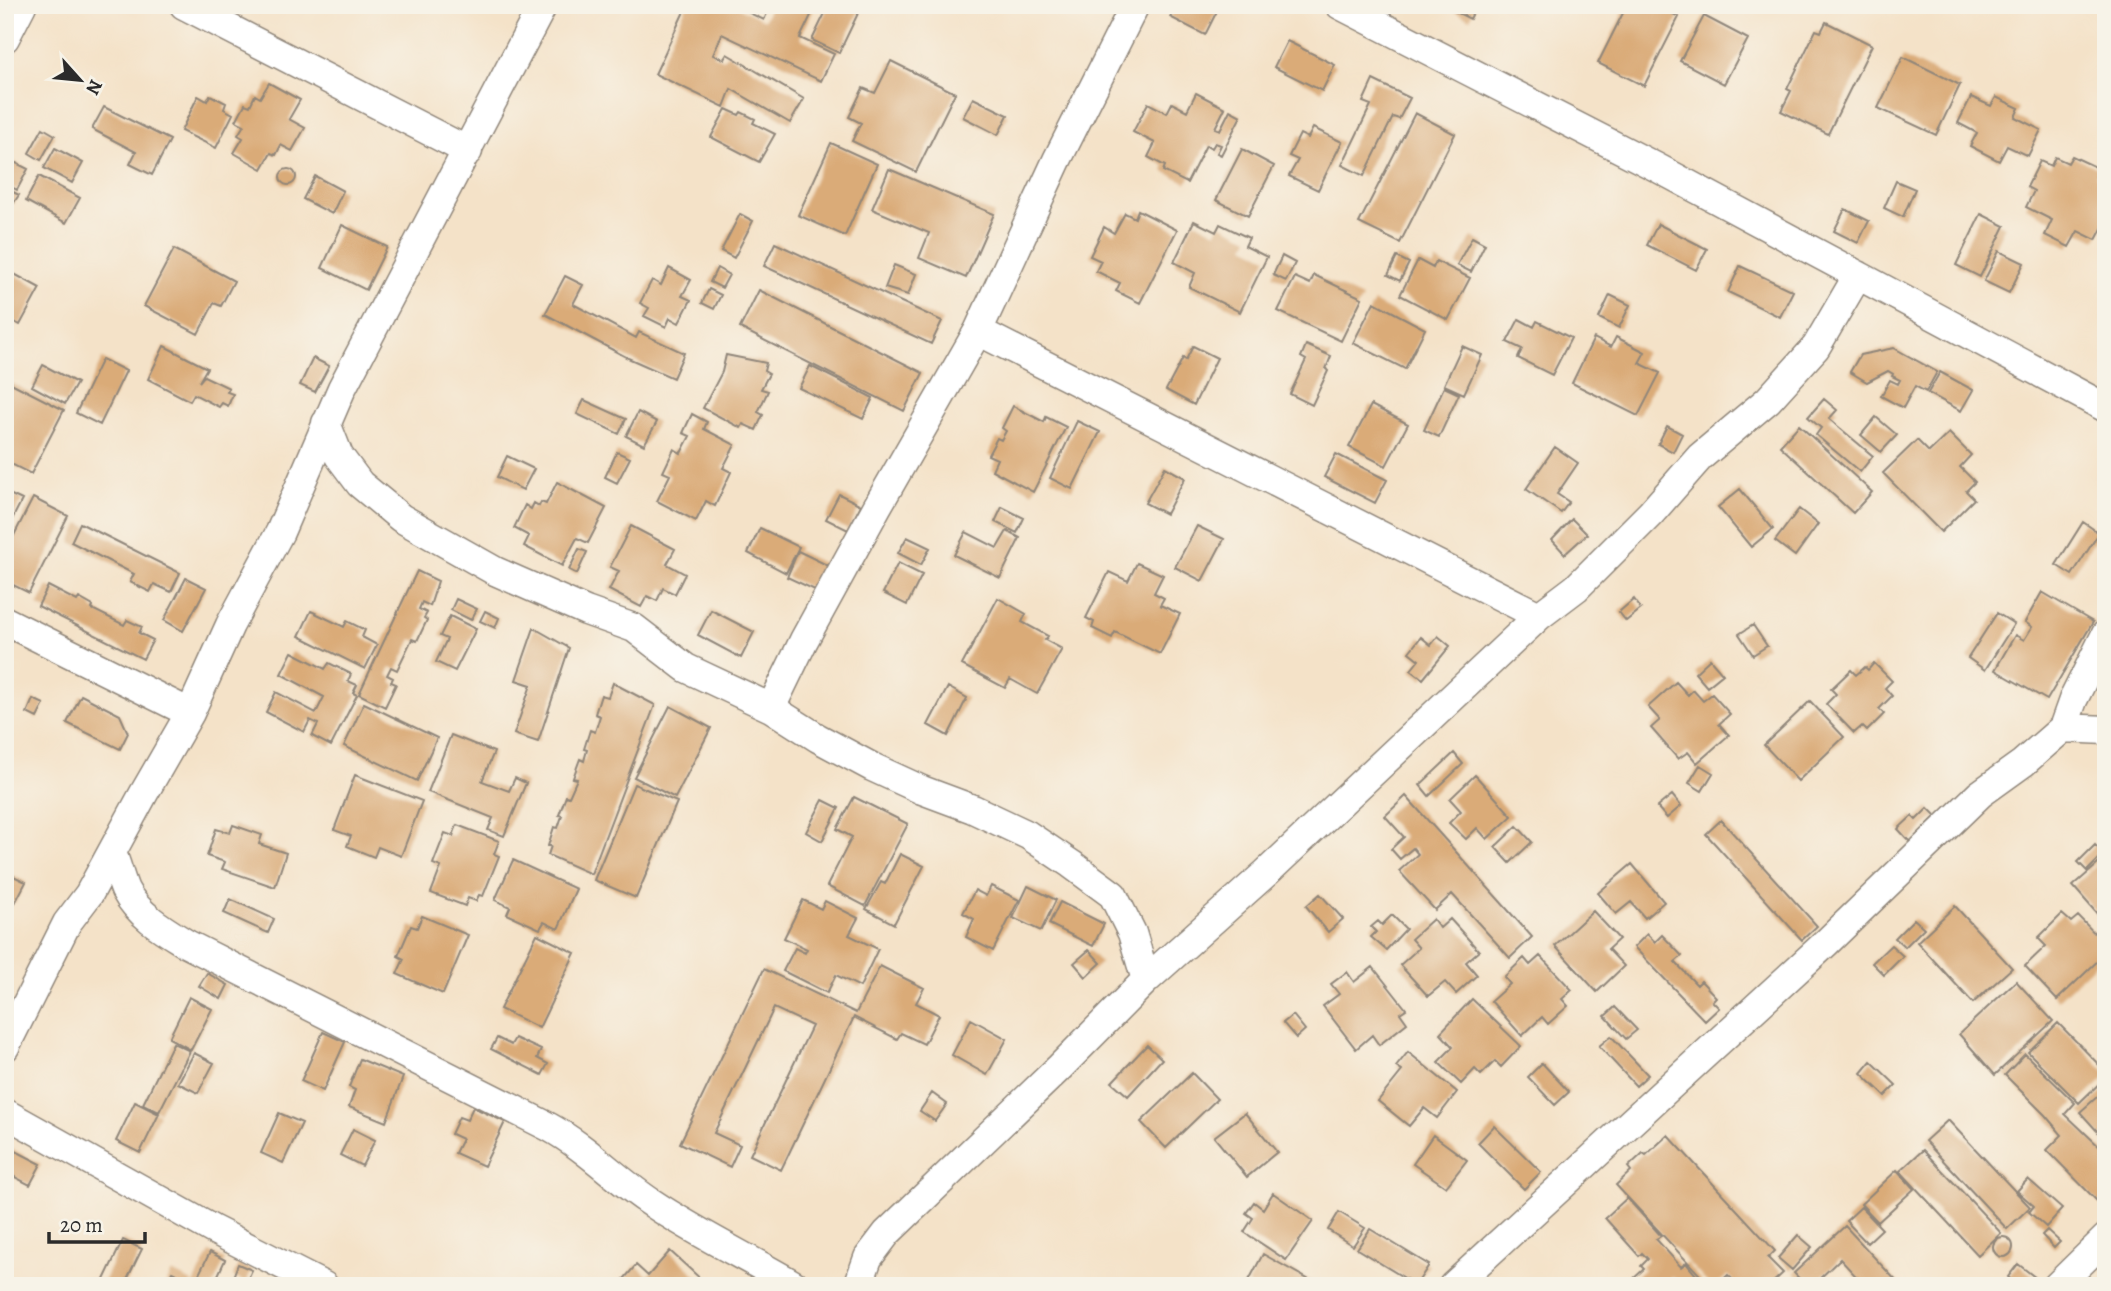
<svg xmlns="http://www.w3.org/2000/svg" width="2111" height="1291" viewBox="0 0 2111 1291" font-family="Alegreya,serif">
<rect width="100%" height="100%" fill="#f7f3e8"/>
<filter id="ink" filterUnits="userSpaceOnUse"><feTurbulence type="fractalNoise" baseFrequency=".0143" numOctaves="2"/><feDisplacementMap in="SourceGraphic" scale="14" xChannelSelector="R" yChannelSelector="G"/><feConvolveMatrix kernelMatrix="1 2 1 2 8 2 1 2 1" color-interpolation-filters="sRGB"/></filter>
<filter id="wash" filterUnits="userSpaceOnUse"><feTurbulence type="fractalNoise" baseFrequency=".00686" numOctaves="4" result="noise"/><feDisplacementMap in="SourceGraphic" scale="28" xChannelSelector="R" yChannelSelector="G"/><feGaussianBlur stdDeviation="1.57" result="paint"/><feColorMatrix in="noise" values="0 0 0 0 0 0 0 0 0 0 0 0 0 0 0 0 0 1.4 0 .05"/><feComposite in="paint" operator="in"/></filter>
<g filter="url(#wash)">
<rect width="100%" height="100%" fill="#f4e2c8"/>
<g id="blocks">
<!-- building -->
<path fill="#daab78" d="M687 5H733L764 20 771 5H816L800 38 834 54 821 81 722 34 713 55 724 59 727 54 804 99 790 123 731 89 724 107 655 74Z
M829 5H862L839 53 812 40Z
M1176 5H1220L1205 35 1170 17Z
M1449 5H1477L1470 19 1448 8Z
M1627 5H1656L1679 17 1644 86 1598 63Z
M1704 16 1748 39 1724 84 1680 61Z
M1826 22 1872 45 1828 134 1781 111 1791 91 1787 89 1816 30 1821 32Z
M1287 41 1335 65 1322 91 1274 67Z
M1903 57 1960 85 1936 135 1878 108Z
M891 61 955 93 916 172 852 141 861 123 849 117 863 88 875 93Z
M1373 80 1410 98 1399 119 1393 117 1364 176 1342 165 1371 105 1363 102Z
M269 83 300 100 289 119 305 128 292 151 281 145 276 155 271 153 262 169 234 153 243 138 238 135 244 125 236 121 245 104 250 106 255 95 260 98Z
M1196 93 1225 108 1215 128 1220 130 1230 110 1241 116 1221 155 1217 153 1221 145 1215 143 1212 148 1206 145 1187 183 1163 171 1165 166 1148 157 1155 143 1133 132 1148 103 1167 113 1172 103 1187 111Z
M210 95 226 103 224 109 233 114 216 148 181 131 198 96 207 101Z
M1971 97 1991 106 1996 97 2019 108 2015 117 2041 130 2028 156 2007 146 1999 161 1970 146 1977 133 1958 123Z
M973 98 1008 115 998 135 963 117Z
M104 107 170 140 152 175 130 164 136 152 92 129Z
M726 109 739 115 741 112 755 119 753 123 775 134 759 162 711 137Z
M1415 113 1455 134 1400 243 1359 223Z
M43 128 55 135 41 160 29 153Z
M1313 128 1342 142 1318 190 1289 176 1298 160 1289 156 1300 134 1308 138Z
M831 143 877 164 845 236 798 215Z
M55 148 83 163 72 183 44 168Z
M1242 149 1274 166 1248 216 1216 200Z
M2072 156 2100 169 2096 176 2106 181 2104 202 2106 221 2096 240 2078 231 2069 247 2045 235 2052 220 2026 207 2034 191 2027 187 2040 161 2051 166 2055 157 2068 163Z
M10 160 28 169 17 190 5 184V168Z
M280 177a8 8 0 1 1 16 0a8 8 0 1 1-16 0Z
M889 169 994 214 966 278 919 258 929 233 872 209Z
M39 176 80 198 66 223 26 201Z
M315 176 343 191 332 214 303 199Z
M1896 181 1915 189 1903 217 1884 208Z
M5 188 19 195 13 204 5 200Z
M1845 209 1869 221 1858 243 1834 231Z
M1138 210 1177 230 1140 303 1116 291 1120 283 1096 271 1101 261 1090 256 1104 227 1114 233 1125 213 1135 218Z
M740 214 753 221 734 258 721 251Z
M1981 214 2005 226 1980 277 1956 265Z
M1194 221 1216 232 1220 224 1249 238 1245 246 1267 257 1240 312 1189 287 1195 273 1174 262Z
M1658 224 1707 249 1696 270 1647 245Z
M342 225 387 247 366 290 322 268Z
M1472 237 1485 244 1471 272 1457 265Z
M775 243 942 321 931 344 764 266Z
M174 249 234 281 221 306 214 303 198 334 144 306Z
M1999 251 2024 263 2009 293 1984 281Z
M1282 256 1295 263 1286 281 1273 275Z
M1397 257 1409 263 1400 281 1388 275Z
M1418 260 1433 268 1436 261 1470 278 1448 320 1400 295Z
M894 265 916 274 908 295 885 288Z
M1740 266 1793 291 1780 317 1728 292Z
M669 268 691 280 682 296 691 300 679 323 670 318 666 327 644 316 649 308 640 303 652 280 661 285Z
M717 268 729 275 722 288 710 282Z
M5 269 40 288 20 325 11 320 5 331Z
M1314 275 1362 298 1341 341 1278 311 1295 277 1310 284Z
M565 276 583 285 573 304 636 338 639 332 684 353 673 378 628 358 545 314Z
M709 289 721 295 714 309 702 303Z
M759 290 923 373 904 411 740 328Z
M1610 295 1630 305 1619 328 1599 318Z
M1374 302 1425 329 1405 369 1353 343Z
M1519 319 1534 327 1537 321 1571 338 1552 375 1518 358 1522 349 1507 342Z
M1616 337 1645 352 1639 363 1660 373 1638 416 1572 383 1594 338 1611 347Z
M1306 345 1331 356 1326 369 1328 371 1312 405 1290 394 1306 360 1301 357Z
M164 346 207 368 199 382 204 376 229 388 227 392 233 394 228 406 222 403 219 407 194 394 190 401 148 379Z
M1193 346 1217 358 1194 405 1166 390 1183 358 1186 360Z
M1462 346 1482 355 1464 394 1444 385Z
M1894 348 1937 372 1926 392 1915 386 1903 408 1881 396 1890 380 1898 384 1900 380 1892 376 1893 374 1888 371 1867 382 1850 372 1860 355Z
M726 355 766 363 764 371 769 374 761 389 768 391 758 412 763 415 756 430 743 424 741 428 703 408 722 372Z
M313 358 329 366 315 392 300 385Z
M102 359 126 371 100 425 76 413Z
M43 365 77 383 65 404 32 386Z
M810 366 873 398 863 419 799 388Z
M1940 372 1973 390 1961 411 1928 393Z
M11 383 64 410 31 474 5 461V395Z
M1444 387 1459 394 1439 437 1424 430Z
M1824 399 1837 410 1829 419 1873 456 1860 472 1816 435 1821 428 1808 417Z
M584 400 626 419 619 434 577 414Z
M1371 405 1408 424 1386 466 1349 447Z
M1013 406 1044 422 1046 417 1066 427 1033 492 992 470 997 459 988 455 997 438 1001 440 1006 431 1002 428Z
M638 412 657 422 644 445 626 436Z
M692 414 707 422 704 429 735 445 723 468 731 472 715 506 706 501 696 521 657 501 670 475 663 472 674 449 681 453 690 436 683 433Z
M1876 417 1897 435 1881 452 1861 435Z
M1077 421 1100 432 1072 489 1050 478Z
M1799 425 1872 492 1853 513 1780 446Z
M1667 426 1682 434 1673 452 1658 444Z
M1949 433 1971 455 1960 467 1975 482 1966 491 1974 499 1941 532 1883 473 1917 440 1929 452Z
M1555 447 1578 463 1557 494 1569 502 1561 513 1526 489Z
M617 452 630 458 617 483 605 477Z
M1336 454 1387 480 1375 503 1324 477Z
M507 456 534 469 523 490 497 477Z
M1165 467 1185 478 1166 514 1145 503Z
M557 482 606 508 588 543 577 538 562 566 524 546 529 536 514 528 525 505 531 509 534 503 539 506 541 502 546 504Z
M1740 489 1773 529 1751 547 1718 507Z
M5 492 22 500 5 533Z
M839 494 861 505 848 530 826 519Z
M33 498 68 516 29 593 5 581V553Z
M1002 507 1024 518 1017 533 995 522Z
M1799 509 1818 524 1795 556 1775 541Z
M1572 519 1587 534 1565 554 1552 540Z
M2083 522 2099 533 2072 575 2056 565Z
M80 523 180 573 171 592 154 584 150 592 130 582 134 574 71 542Z
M631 526 675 549 667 564 685 574 675 594 663 588 657 601 647 596 641 607 609 590 619 571 610 567Z
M1197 526 1224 539 1202 581 1175 567Z
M760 528 799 547 786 573 748 553Z
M1007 531 1020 538 1000 578 954 555 966 532 997 548Z
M907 537 930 548 921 565 898 553Z
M579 549 587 552 577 574 569 570Z
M798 551 829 566 817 591 787 577Z
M898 563 922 575 907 605 883 593Z
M1137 563 1163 575 1154 593 1164 598 1160 605 1180 614 1160 654 1115 632 1112 638 1092 628 1094 622 1086 618 1109 572 1128 581Z
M417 571 438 581 430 606 422 602 419 609 427 613 424 618 427 620 417 641 412 639 397 670 391 667 387 675 393 678 391 682 396 684 385 707 359 694Z
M186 578 206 588 183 631 164 620Z
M48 586 77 601 79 598 93 606 92 609 124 625 127 620 142 627 139 633 153 640 143 659 38 606Z
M2042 592 2093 622 2047 700 1995 670 2015 635 2024 640 2032 627 2025 622Z
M998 598 1026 614 1022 622 1048 636 1045 640 1062 649 1037 694 1010 679 1005 688 962 665Z
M456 599 477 609 471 620 451 610Z
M1634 599 1641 609 1626 621 1619 612Z
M711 610 754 632 741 658 698 635Z
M311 611 344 627 347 621 365 630 362 637 377 645 365 669 299 636Z
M485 611 499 618 495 628 480 621Z
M1997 613 2014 624 1985 670 1968 658Z
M450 616 476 629 455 671 436 662 447 639 440 636Z
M1753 625 1767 646 1753 655 1739 634Z
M534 628 569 648 538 742 514 734 531 685 516 680Z
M1438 636 1450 646 1423 679 1411 670 1419 660 1409 652 1421 637 1431 645Z
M292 652 325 669 329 663 351 674 348 681 357 685 353 693 357 695 331 746 312 736 318 724 310 720 304 732 266 712 276 692 316 713 324 697 281 674Z
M1710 659 1723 674 1707 687 1695 673Z
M1874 663 1892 681 1885 688 1892 696 1879 709 1884 714 1867 731 1862 726 1854 733 1826 704 1836 694 1831 689 1851 670 1856 675 1865 667 1868 670Z
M1676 682 1688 695 1693 690 1703 701 1712 694 1730 714 1719 724 1729 735 1697 763 1688 752 1678 759 1651 728 1660 720 1648 707Z
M613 683 655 705 591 874 548 855 551 846H548L554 827 558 828 562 816 559 815 566 796 569 797 577 779 573 778 580 759 584 761 587 750 584 749 590 730 595 732 600 716 595 714 601 695 608 697Z
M948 687 967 698 948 736 928 725Z
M81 695 120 715 128 733 120 749 67 723Z
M33 699 44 704 37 718 27 713Z
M1810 701 1844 737 1798 781 1764 745Z
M364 703 437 738 417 781 344 746Z
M670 706 711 728 675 798 634 777Z
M451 735 494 752 482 781 509 791 515 778 526 783 504 836 488 830 493 818 428 792Z
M1454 753 1463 764 1429 796 1420 785Z
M1700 765 1713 773 1702 791 1689 783Z
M355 775 422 801 401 856 378 847 374 857 347 846 351 836 334 830Z
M1475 775 1512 816 1487 839 1477 828 1466 839 1449 823 1461 811 1450 799Z
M634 784 677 802 636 898 594 880Z
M1672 795 1681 806 1667 818 1657 807Z
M1406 796 1532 937 1510 958 1452 894 1435 910 1399 871 1418 854 1413 848 1400 859 1391 849 1404 837 1385 816Z
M854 797 908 824 865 906 827 886 852 837 837 829Z
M823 800 839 808 822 841 806 832Z
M1928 808 1936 816 1910 842 1898 829 1912 816 1916 820Z
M1721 820 1817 926 1802 940 1706 834Z
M233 825 262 835 259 844 286 853 275 887 222 869 225 862 207 856 216 829 230 833Z
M457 825 499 841 494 854 499 856 483 896 479 895 476 901 468 898 465 906 431 893 441 867 433 864 445 833 453 836Z
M1517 826 1532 842 1510 863 1495 847Z
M2095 845 2104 854 2087 871 2078 862Z
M900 854 924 866 894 924 866 909 881 882 885 884Z
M2106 857V924L2073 886Z
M513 860 576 889 558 929 544 922 540 929 507 914 510 907 495 900Z
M1632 864 1664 902 1645 918 1631 902 1616 914 1598 893Z
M5 872 26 882 15 903 5 898Z
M991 886 1019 900 993 951 966 937 974 919 963 913 975 890 986 896Z
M1028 886 1056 900 1041 931 1013 918Z
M1320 894 1343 919 1328 932 1306 906Z
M230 899 274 919 268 933 224 913Z
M803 900 821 909 825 901 858 918 849 935 878 949 860 987 836 975 827 993 783 971 795 948 805 953 807 949 784 938Z
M1060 902 1104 924 1093 946 1049 924Z
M1955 906 2012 968 1973 1003 1917 942Z
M1593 911 1619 939 1608 949 1624 966 1597 992 1555 946Z
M2062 914 2071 922 2078 916 2106 945V953L2057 1000 2025 966 2046 946 2038 938Z
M1392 915 1406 929 1386 950 1371 937 1376 932 1371 927 1378 921 1382 925Z
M422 916 468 935 443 994 397 974 404 959 398 956 411 926 417 928Z
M1433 919 1440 928 1450 919 1479 951 1466 962 1477 975 1456 994 1445 982 1428 996 1400 965 1419 948 1411 939Z
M1914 919 1924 928 1905 947 1895 938Z
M537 934 575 953 539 1028 500 1009Z
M1647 934 1655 942 1662 935 1682 956 1675 962 1697 985 1701 981 1716 997 1712 1001 1719 1008 1705 1021 1634 947Z
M1891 945 1903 956 1884 975 1872 963Z
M1089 950 1101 963 1086 977 1074 963Z
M1540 956 1572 990 1562 999 1568 1006 1548 1024 1542 1017 1522 1036 1491 1001 1510 984 1504 977 1524 958 1530 965Z
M880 966 924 988 916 1003 939 1015 924 1044 901 1033 897 1039 854 1017 781 1170 750 1155 812 1026 774 1008 714 1133 740 1145 730 1167 680 1143 764 969 856 1013Z
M1373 967 1406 1009 1400 1013 1407 1023 1379 1045 1372 1035 1356 1049 1323 1006 1339 994 1331 984 1347 972 1354 982Z
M207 973 228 985 221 999 199 986Z
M2016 981 2053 1021 1995 1075 1959 1034Z
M189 997 212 1009 191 1050 169 1038Z
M1472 999 1521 1046 1501 1067 1495 1061 1481 1075 1475 1069 1461 1084 1438 1062 1453 1047 1440 1033Z
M1615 1007 1637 1030 1626 1039 1605 1016Z
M1293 1015 1305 1030 1296 1038 1283 1023Z
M971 1019 1007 1039 987 1075 952 1055Z
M2058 1023 2106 1072V1077L2079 1103 2028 1052Z
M323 1032 345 1042 323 1091 301 1081Z
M1611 1036 1648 1075 1636 1086 1599 1046Z
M497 1038 511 1045 515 1038 541 1050 537 1058 548 1064 542 1075 491 1049Z
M173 1043 190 1051 159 1112 143 1104Z
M1147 1045 1162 1059 1128 1096 1112 1082Z
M1408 1052 1457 1092 1437 1118 1424 1108 1409 1126 1378 1101 1402 1071 1396 1067Z
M194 1053 214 1063 198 1093 178 1083Z
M2025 1054 2075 1103 2065 1114 2106 1153V1198L2100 1204 2047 1150 2062 1135 2045 1115 2005 1075Z
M360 1059 403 1077 386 1122 349 1107 355 1090 349 1087Z
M1871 1061 1896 1085 1885 1096 1861 1073Z
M1542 1063 1569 1092 1555 1105 1528 1077Z
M1192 1073 1217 1099 1166 1148 1141 1122Z
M2106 1089V1141L2080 1112Z
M932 1093 947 1104 935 1121 920 1111Z
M135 1102 159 1114 140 1153 116 1141Z
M473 1107 505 1122 484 1166 455 1153 462 1139 451 1134 459 1117 467 1120Z
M279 1113 302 1123 283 1163 261 1153Z
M1245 1113 1277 1152 1247 1177 1214 1137Z
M1948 1120 2030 1207 2007 1229 1925 1141Z
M1494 1126 1541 1172 1524 1189 1478 1143Z
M353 1129 375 1140 362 1166 340 1155Z
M1433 1135 1467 1160 1446 1187 1413 1164Z
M1668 1135 1775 1251 1768 1258 1783 1273 1769 1286H1729L1734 1281 1728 1275 1716 1286H1710L1616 1185 1631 1171 1628 1167 1643 1153 1646 1155Z
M12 1149 41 1164 30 1185 5 1172V1163Z
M1923 1150 2001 1233 1978 1255 1900 1171Z
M1897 1170 1914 1189 1878 1222 1861 1204Z
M2028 1179 2062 1209 2046 1227 2029 1212 2034 1206 2017 1191Z
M1273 1193 1313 1221 1286 1260 1244 1232 1253 1218 1246 1213 1254 1202 1263 1209Z
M1627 1198 1661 1236 1656 1239 1681 1267 1686 1263 1701 1281 1695 1286H1680L1672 1277 1662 1286H1639L1633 1279 1644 1269 1641 1266 1648 1259 1642 1253 1639 1256 1605 1218Z
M1861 1207 1882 1229 1867 1243 1846 1221Z
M1339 1212 1365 1228 1353 1246 1328 1230Z
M1845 1226 1901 1286H1865L1840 1259 1812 1286H1806L1794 1273Z
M1370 1229 1429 1265 1416 1285 1357 1249Z
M2047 1230 2060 1242 2054 1248 2042 1235Z
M1798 1235 1812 1247 1792 1270 1778 1258Z
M1993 1247a10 10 0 1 1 20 0a10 10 0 1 1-20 0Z
M123 1240 142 1249 124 1286H101Z
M670 1251 703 1281 699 1286H618L636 1265 648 1276Z
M210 1252 225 1260 213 1286H193Z
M1263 1254 1320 1286H1251L1247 1284Z
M238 1264 252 1270 246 1283 233 1277Z
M2018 1264 2036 1278 2030 1286H2008L2012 1281 2008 1277Z
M172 1272 192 1282 190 1286H165Z"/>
</g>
</g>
<g filter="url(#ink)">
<use href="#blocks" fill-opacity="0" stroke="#90867a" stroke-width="2"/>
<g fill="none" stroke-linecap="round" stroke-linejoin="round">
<!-- street casing -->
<g stroke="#90867a" stroke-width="31">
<path id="street" d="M184 5 468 151
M1340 5 1656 167 2106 408
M5 38 22 5
M978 331 1539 616
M326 423 339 456 360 484 401 518 495 571 586 611 634 628 686 668 771 708 818 738 872 767 922 790 973 809 1028 835 1071 864 1113 895 1132 933 1146 980
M5 621 190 713
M771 708 804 640 877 507 978 331 1057 160 1135 5
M2063 728 2106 730
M112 853C117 865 120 878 125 890 138 915 164 930 187 944L549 1127C587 1148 617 1180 652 1203 698 1234 749 1258 796 1286
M5 1047 67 923 89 894 144 793 190 713 230 625 280 532 342 388 543 5
M5 1113 212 1229 324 1286
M858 1286 868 1258 887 1233 1060 1067 1146 980 1266 873 1539 616 1576 588 1651 513 1700 457 1768 400 1816 347 1858 275
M1453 1286 1826 943 1980 794 2023 763 2063 728 2073 700 2106 634
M2057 1286 2106 1238"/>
</g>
<!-- street -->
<use href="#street" stroke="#fff" stroke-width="28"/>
</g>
</g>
<!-- margin -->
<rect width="2111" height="1291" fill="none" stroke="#f7f3e8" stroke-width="28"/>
<!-- north arrow -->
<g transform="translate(80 80) rotate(117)" stroke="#f7f3e8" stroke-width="5" paint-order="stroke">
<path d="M0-5L12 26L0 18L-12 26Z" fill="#2b2b2b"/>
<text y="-10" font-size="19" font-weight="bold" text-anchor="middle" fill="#2b2b2b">N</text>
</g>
<!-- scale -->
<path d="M49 1232v10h96v-10" fill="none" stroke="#2b2b2b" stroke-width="3.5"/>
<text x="60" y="1232" font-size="21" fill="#2b2b2b" stroke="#f7f3e8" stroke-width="5" paint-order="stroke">20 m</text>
</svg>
